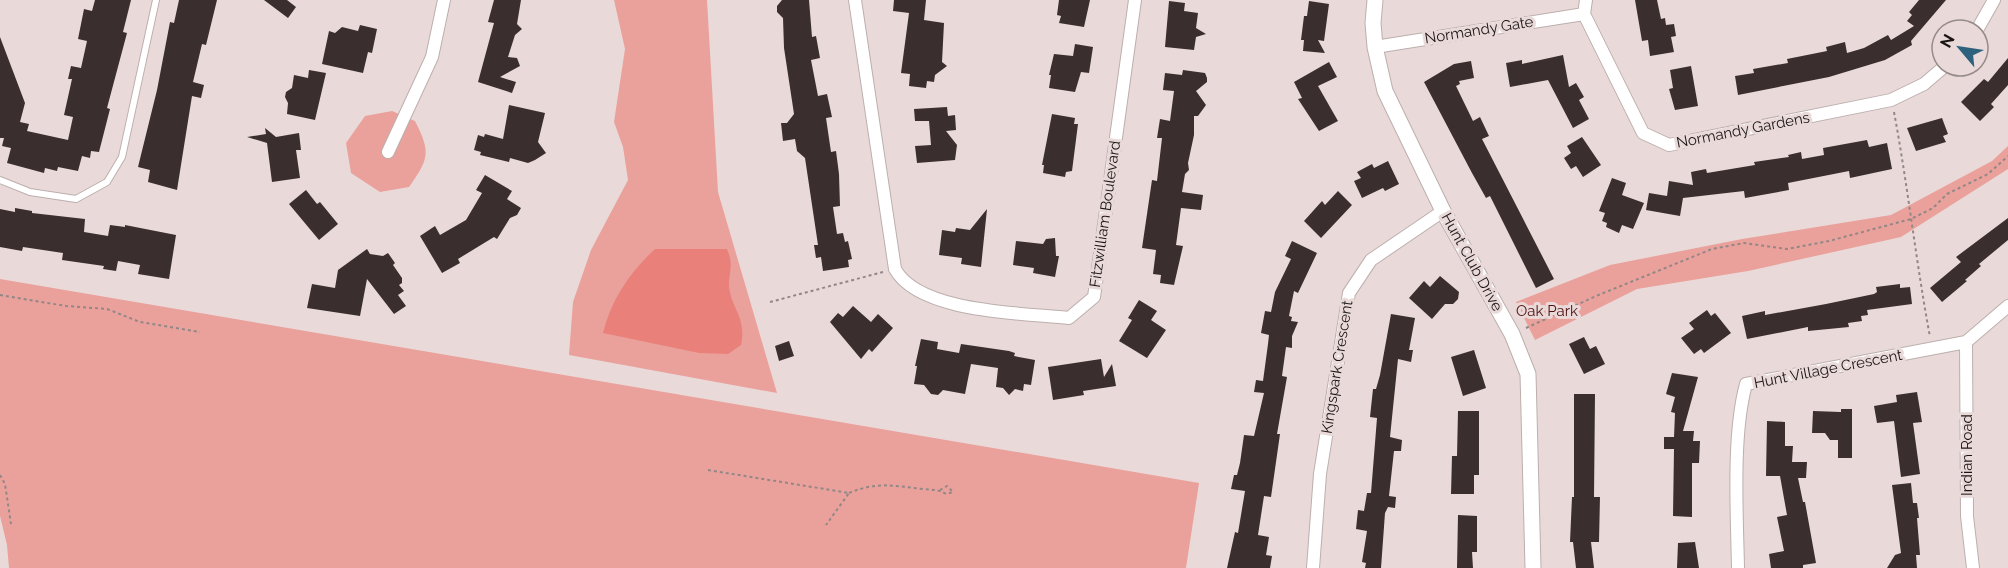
<svg xmlns="http://www.w3.org/2000/svg" width="2008" height="568" viewBox="0 0 2008 568" font-family="Raleway,sans-serif">
<rect width="100%" height="100%" fill="#e9dad9"/>
<!-- green -->
<path fill="#eaa19b" d="M614 0H707L718 192 777 393 569 355 573 302 591 250 628 180 623 147 614 122 625 49Z
M392 111 415 121C431 152 429 159 409 187L380 192 351 173 346 143 365 116Z
M2008 146V169L1901 237 1748 271 1637 289 1535 340 1516 302 1610 265 1742 239 1891 215 1992 161Z
M0 279 1199 483 1186 568H9L7 545 0 516Z"/>
<!-- water -->
<path fill="#e9817a" d="M655 249H727C734 266 729 270 729 286 731 309 747 317 741 345L728 354 699 353 603 333C611 300 630 272 655 249Z"/>
<!-- building -->
<path fill="#3a2f2e" d="M95 0H131L123 32 127 33 107 108 110 109 99 152 91 151 90 158 82 156 78 171 58 167 57 171 45 168 44 173 7 163 11 148 2 146 4 138H0V37L25 103 20 122 29 124 27 131 68 140 73 117 64 115 72 79H68L71 66 81 68 87 41 78 39 84 9 92 11Z
M179 0H217L206 45 202 44 193 82 204 85 201 98 192 96 177 190 148 182 150 170 138 167 157 90 170 22 174 23Z
M264 0H287L296 7 288 18Z
M494 0H521L517 24 522 29 515 35 508 57 517 58 520 66 500 77 516 82 512 93 478 82 494 23 488 22Z
M782 0H809L812 37 816 36 820 58 811 60 818 96 827 94 832 117 826 118 831 152 836 151 839 174 840 206 833 207 837 234 843 233 845 242 848 241 852 259 848 260 849 267 823 271 821 257 816 258 814 245H818L805 158 797 151 795 139 783 141 781 123H787L794 114 784 48 783 18 777 12V6Z
M894 0H926L924 20 944 23 942 62 947 66 935 75 934 82 927 81 926 88 909 86 910 74 901 73 909 13 893 11Z
M1059 0H1090L1084 27 1059 23 1061 16 1057 15Z
M1635 0H1657L1661 19 1665 18 1666 25 1674 24 1676 36 1671 37 1674 52 1650 56 1648 40 1642 41Z
M1919 0H1946L1911 41 1912 45 1885 60 1829 77 1738 95 1735 76 1754 73 1753 69 1788 63 1787 59 1827 51 1826 47 1845 42 1847 53 1864 48 1888 35 1891 40 1914 26 1907 21 1912 15 1909 12Z
M1169 1 1185 3 1184 11 1198 13 1196 28 1206 34 1196 37 1194 50 1165 47Z
M1309 1 1329 4 1324 41 1318 40 1325 53 1303 51 1304 40H1301L1304 16H1307Z
M360 25 377 29 372 53 368 52 363 73 322 64 329 31 335 33 342 27 358 31Z
M1075 44 1093 47 1089 73 1081 72 1075 92 1049 88 1051 75H1049L1054 54 1073 56Z
M1563 55 1569 87 1576 83 1584 97 1579 100 1589 119 1573 128 1548 80 1510 87 1506 63 1522 60V64Z
M2008 58V85L1991 104 1994 107 1980 121 1961 102 1984 79 1988 82Z
M1471 61 1474 78 1459 81 1460 84 1456 86 1473 121 1480 117 1489 136 1482 139 1554 279 1536 288 1490 196 1486 198 1472 173 1424 82 1454 64Z
M1329 62 1337 77 1318 86 1338 121 1319 131 1298 99 1302 98 1294 82Z
M1691 66 1698 106 1675 110 1669 89 1673 88 1670 70Z
M309 70 326 73 315 120 287 114 288 103 285 97 286 92 292 88 294 75 308 78Z
M1183 70 1205 73 1207 78V82L1196 91 1206 105 1198 116H1194V135L1188 163 1189 170 1185 174 1182 192 1203 195 1201 210 1181 208 1176 245 1183 246 1174 285 1160 283 1161 275 1153 274 1156 250 1142 248 1152 180 1157 181 1162 138H1157L1160 119 1170 121 1174 91 1163 90 1165 73 1182 75Z
M509 105 545 113 538 142 546 153 535 160 528 163 510 158 509 162 480 155 481 152 474 150 478 135 484 137 485 134 503 139Z
M947 107 948 116 955 115 956 130 946 131 957 145 955 160 917 163 915 146 931 145 929 121H915L914 109Z
M1052 114 1075 118 1074 124H1078L1072 171 1066 172 1065 177 1043 173 1044 165H1042Z
M1942 118 1948 134 1943 136 1946 142 1916 151 1907 128Z
M265 128 276 137 299 133 301 150H296L300 178 272 182 267 143 247 137 266 134Z
M1582 137 1601 165 1583 177 1576 166 1571 169 1564 158 1571 153 1567 146Z
M1867 140 1869 147 1887 143 1892 169 1850 178 1849 171 1788 183 1789 190 1745 198 1744 191 1683 198 1680 216 1646 210 1649 193 1667 196 1669 181 1693 185 1691 172 1706 169 1707 173 1755 165 1754 162 1789 157 1788 155 1801 152 1802 159 1824 155 1823 148Z
M1388 161 1399 184 1385 191 1383 188 1362 198 1354 181 1361 178 1357 172 1372 164 1374 168Z
M485 175 512 191 507 199 521 208 517 215 510 218 497 239 494 237 458 259 460 263 442 273 420 236 435 226 440 235 466 220 482 193 476 190Z
M1612 178 1626 183 1622 195 1644 203 1633 229 1622 225 1619 233 1606 227 1607 223 1602 221 1605 213 1599 211Z
M306 190 317 204 320 202 338 224 319 240 289 204Z
M1338 191 1352 205 1321 238 1304 221 1322 201 1325 205Z
M15 208 32 211V213L85 219 84 232 108 236 110 225 125 227V225L176 235 169 279 138 274 140 265 118 261 116 271 103 269 104 266 62 260 63 253 23 247 22 251 0 247V209L15 212Z
M987 209 981 267 961 264 962 258 939 255 942 230 955 232 956 228 970 230Z
M2008 218V240L1979 264 1981 266 1965 280 1967 281 1942 302 1930 288 1961 262 1956 257Z
M1055 238 1056 256H1059L1055 277 1033 273 1034 268 1013 265 1016 241 1043 244 1046 239Z
M1292 241 1317 253 1298 293 1294 291 1289 316 1292 317 1291 321 1298 322 1292 336V348L1286 347 1282 376 1287 377 1277 434H1280L1271 497 1264 496 1258 535 1269 537 1266 555 1272 556 1270 568H1227L1235 532 1238 533 1245 491 1231 489 1234 475H1237L1240 463 1244 435 1254 436 1264 393 1254 392 1256 380 1263 381 1268 344 1269 335 1261 333 1265 311 1271 312 1275 292 1291 259 1285 256Z
M367 249 370 254 383 256 388 253 395 263 393 265 402 278V283L399 285 404 291 398 295 406 306 394 314 367 279 360 316 307 308 312 284 335 288 338 270Z
M1440 276 1459 292 1458 299 1453 304H1445L1432 319 1409 298 1424 281 1430 287Z
M1900 284V288L1910 287 1912 304 1867 310 1868 315 1861 316 1862 321 1848 323 1849 327 1808 331V327L1747 339 1742 316 1765 311V315L1826 304 1874 294 1877 292 1876 287Z
M1139 300 1157 311 1151 320 1166 330 1147 358 1119 341 1132 320 1128 318Z
M853 306 871 322 878 314 893 328 872 352 869 349 861 359 830 322 838 313 843 317Z
M1707 310 1711 316 1715 313 1731 333 1704 353 1701 349 1694 354 1681 338 1694 329 1689 323Z
M1391 314 1415 318 1409 350H1413L1411 362 1398 359 1390 437 1402 440 1401 451H1394L1389 496 1396 497 1395 508 1388 507 1385 513 1381 568H1365L1366 563 1362 562 1367 531 1356 529 1358 510 1364 511 1367 493H1371L1377 418 1370 417 1373 389H1376L1380 375Z
M1584 337 1590 349 1596 346 1605 364 1584 374 1569 344Z
M921 339 938 342 937 349 959 353 961 344 1009 351 1015 353 1014 356 1035 360 1031 385 1024 384 1023 391 1015 389 1009 395 1003 388 996 387 998 368 971 364 965 394 943 390 938 395 931 394 924 385 914 384 917 366H915Z
M789 341 794 356 779 361 775 346Z
M1474 350 1486 388 1463 396 1451 357Z
M1101 359 1104 377 1112 364 1116 386 1083 391 1084 395 1053 400 1048 367Z
M1672 373 1698 377 1683 431H1694L1693 441H1700L1699 463H1692V517L1673 516 1674 449H1664V437H1674L1675 413 1671 412 1675 397 1666 394Z
M1917 392 1922 422 1913 423 1920 474 1901 477 1894 421 1877 423 1874 406 1897 402 1896 395Z
M1574 394H1595L1594 497H1600L1599 542H1591L1594 568H1576L1573 542H1570L1572 497H1574Z
M1841 409H1852V458H1838V440H1830L1825 433H1812L1813 411 1841 412Z
M1458 411H1479V475H1474V494H1451L1452 456H1457Z
M1767 421 1785 422V446H1793L1792 462H1807L1806 478H1798L1803 502H1805L1816 563 1803 565V568H1771L1769 554 1784 551 1777 517 1787 515 1780 476H1766Z
M1911 483 1913 503H1917L1919 518H1917L1920 555H1916L1917 568H1887L1895 555 1901 553 1892 485Z
M1458 515 1477 516V552H1472L1473 568H1457Z
M1695 542 1699 568H1677L1678 543Z"/>
<g fill="none" stroke-linecap="round" stroke-linejoin="round">
<!-- service casing -->
<g stroke="#bcafad" stroke-width="8">
<path id="service" d="M0 180 30 192 76 199 107 182 122 157 156 0"/>
</g>
<!-- minor casing -->
<g stroke="#bcafad" stroke-width="14">
<path id="minor" d="M855 0 895 269C919 313 1023 313 1069 318L1094 297 1135 0
M1586 0 1584 14 1643 133 1669 145 1891 100 1924 84 1945 66
M1977 30 1994 0
M1375 47 1584 14
M388 152 432 57 444 0
M1966 342 1967 516 1973 568
M1313 568 1320 474 1349 293 1371 260 1443 211
M1738 568C1737 514 1732 435 1746 384L1966 342 2008 306"/>
</g>
<!-- tertiary casing -->
<g stroke="#bcafad" stroke-width="17">
<path id="tertiary" d="M1375 0 1373 23 1375 47 1385 91 1443 211 1512 334 1528 374 1533 568"/>
</g>
<!-- path -->
<path stroke="#928786" stroke-width="2" stroke-dasharray="3 3" stroke-linecap="butt" d="M1894 112C1908 187 1916 262 1930 337
M0 295 66 306 107 309 140 322 200 332
M770 302 883 272
M1526 328 1596 296 1712 249 1744 243 1787 249 1829 241 1911 219 1933 208 1947 194 1988 174 2008 156
M708 470 849 493 826 525
M0 475 5 484 11 524
M849 493C878 481 894 486 923 489 932 490 938 489 946 494L953 492 947 486 940 490"/>
<!-- service -->
<use href="#service" stroke="#fff" stroke-width="6"/>
<!-- minor -->
<use href="#minor" stroke="#fff" stroke-width="12"/>
<!-- tertiary -->
<use href="#tertiary" stroke="#fff" stroke-width="15"/>
</g>
<g text-anchor="middle" stroke-width="6" stroke-linejoin="round" paint-order="stroke">
<!-- street labels -->
<g font-size="15" fill="#1a1514" stroke="#e9dad9">
<text transform="translate(1479 30) rotate(-9)" y="5">Normandy Gate</text>
<text transform="translate(1743 130) rotate(-11)" y="5">Normandy Gardens</text>
<text transform="translate(1105 214) rotate(-82)" y="5">Fitzwilliam Boulevard</text>
<text transform="translate(1472 262) rotate(61)" y="5">Hunt Club Drive</text>
<text transform="translate(1337 367) rotate(-81)" y="5">Kingspark Crescent</text>
<text transform="translate(1828 369) rotate(-11)" y="5">Hunt Village Crescent</text>
<text transform="translate(1967 455) rotate(-90)" y="5">Indian Road</text>
</g>
<!-- park labels -->
<g font-size="15" fill="#4f0f10" stroke="#e9dad9">
<text x="1547" y="316">Oak Park</text>
</g>
</g>
<!-- north arrow -->
<g transform="translate(1960 48) rotate(299)"><circle r="28" fill="#e9dad9" stroke="#968b8a" stroke-width="1.5"/>
<path d="M0-4.5L10 22L0 15L-10 22Z" fill="#2d617d"/>
<text y="-9" font-size="16" font-weight="bold" text-anchor="middle" fill="#1a1514">N</text>
</g>
</svg>
